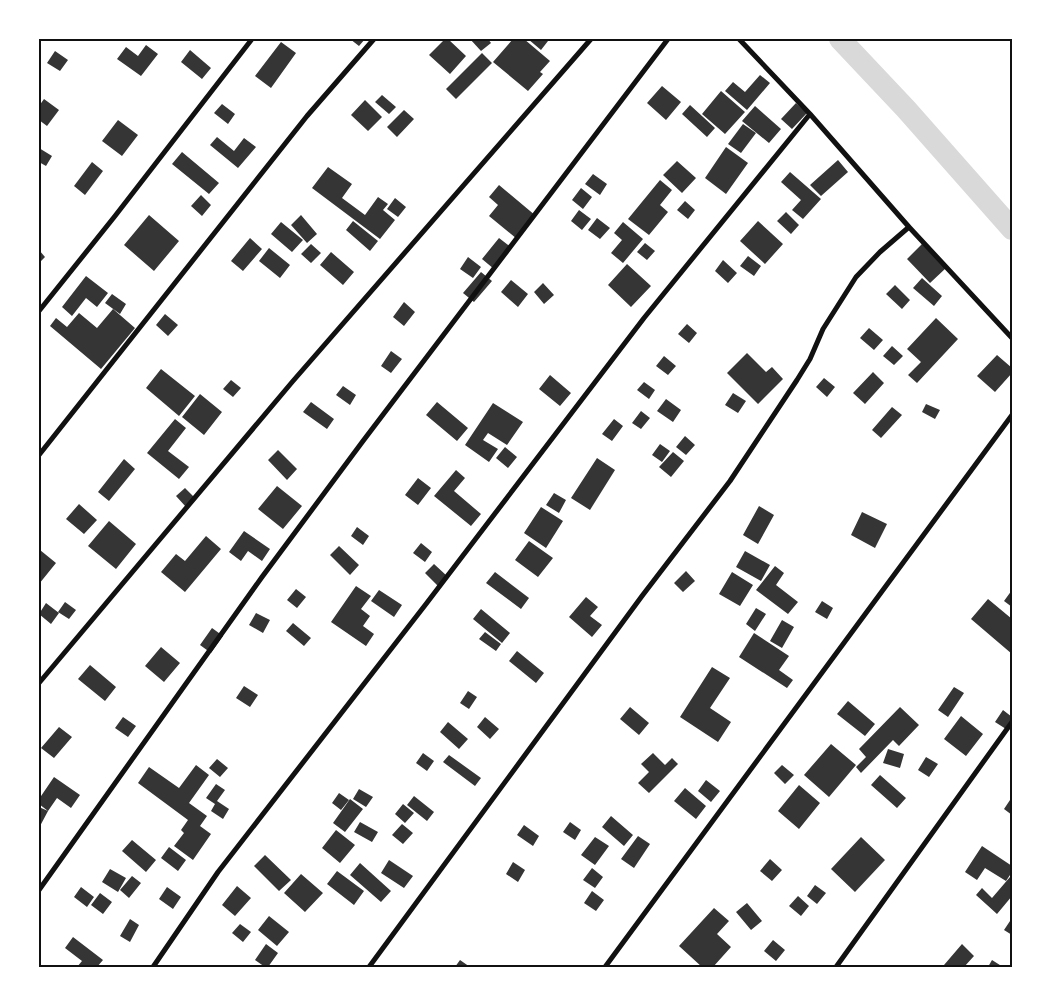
<svg xmlns="http://www.w3.org/2000/svg" width="1051" height="1006" viewBox="0 0 1051 1006" font-family="Cabin,sans-serif">
<rect width="100%" height="100%" fill="#fff"/>
<g fill="none" stroke-linecap="round" stroke-linejoin="round">
<!-- canal -->
<path stroke="#d9d9d9" stroke-width="22" d="M840 39 906 109 1012 229"/>
</g>
<!-- building -->
<path fill="#353535" d="M350 39H365L359 46Z
M445 39H448L466 56 450 74 429 55Z
M470 39H488L491 43 481 51Z
M513 39H524L550 61 540 72 543 74 528 91 493 62Z
M528 39H544L548 41 541 50Z
M281 42 296 53 271 88 255 76Z
M146 45 158 54 141 76 117 59 126 47 138 56Z
M190 50 211 68 202 79 181 62Z
M55 51 68 60 60 71 47 63Z
M482 53 492 63 456 99 446 89Z
M760 75 770 83 747 110 725 91 733 82 745 92Z
M662 86 681 102 666 120 647 103Z
M721 91 745 112 725 134 702 114Z
M382 95 396 107 389 114 375 102Z
M44 99 59 110 47 126 39 120V106Z
M365 100 382 117 368 131 351 115Z
M796 103 807 113 792 129 781 119Z
M222 104 235 114 228 124 214 113Z
M690 105 715 128 707 137 682 114Z
M755 106 781 129 769 143 742 121Z
M404 110 414 119 397 137 387 127Z
M118 120 138 135 122 156 102 141Z
M743 124 756 133 741 153 728 144Z
M217 137 234 151 244 138 256 147 238 168 210 145Z
M726 147 748 163 726 194 705 178Z
M39 148 52 156 46 166 39 162Z
M182 152 219 183 209 194 172 164Z
M838 160 848 172 821 196 810 185Z
M677 161 696 178 682 193 663 175Z
M92 162 103 171 85 195 74 186Z
M328 167 352 184 342 198 365 215 378 197 388 204 383 210 395 220 380 239 312 188Z
M790 172 821 199 803 219 792 210 801 200 781 182Z
M593 174 607 184 600 195 585 184Z
M660 180 672 190 660 205 668 212 649 235 628 219Z
M499 185 536 216 517 239 489 216 498 205 489 197Z
M581 188 592 197 583 209 572 200Z
M201 195 211 205 202 216 191 206Z
M395 198 406 207 398 217 387 209Z
M685 201 695 210 688 219 677 210Z
M579 210 591 219 582 230 571 221Z
M786 212 799 225 791 234 777 221Z
M149 215 179 241 154 271 124 245Z
M301 215 317 234 307 243 291 225Z
M597 218 610 228 600 239 588 230Z
M353 221 378 241 370 251 346 230Z
M758 221 783 244 765 264 740 241Z
M281 222 303 240 292 252 271 234Z
M623 222 643 239 623 263 611 253 622 240 614 233Z
M250 238 262 249 243 271 231 261Z
M499 238 512 248 494 269 482 259Z
M645 243 655 251 647 260 637 252Z
M311 244 321 253 311 263 301 254Z
M922 244 946 268 930 283 907 259Z
M269 248 290 265 280 278 259 261Z
M39 250 45 257 39 263Z
M331 252 354 272 343 285 320 265Z
M748 256 761 266 754 276 740 266Z
M468 257 481 267 473 278 460 269Z
M723 260 737 273 728 283 715 271Z
M627 264 651 286 631 307 608 285Z
M481 272 492 281 474 302 463 293Z
M86 276 108 293 97 307 86 298 72 316 62 307Z
M922 278 942 296 934 306 913 288Z
M511 280 528 294 518 307 501 292Z
M543 283 554 295 544 304 534 292Z
M895 285 910 300 902 309 886 294Z
M112 294 126 304 120 314 105 303Z
M404 302 415 312 404 326 393 317Z
M113 309 135 328 101 369 50 326 56 318 67 327 79 313 97 328Z
M165 314 178 325 168 336 156 325Z
M936 318 958 339 917 383 908 375 921 362 907 349Z
M687 324 697 333 689 343 678 334Z
M869 328 883 340 874 350 860 338Z
M892 346 903 356 894 365 883 356Z
M391 351 402 359 391 373 381 366Z
M747 353 766 372 772 367 783 379 758 404 727 373Z
M997 355 1012 368V373L995 392 977 376Z
M664 356 676 366 668 375 656 366Z
M161 369 195 396 179 416 146 388Z
M873 372 884 383 865 404 853 393Z
M550 375 571 393 560 406 539 389Z
M824 378 835 387 827 397 816 387Z
M231 380 241 388 233 397 223 389Z
M644 382 655 390 649 399 637 390Z
M343 386 356 395 350 405 336 395Z
M733 393 746 401 738 413 725 405Z
M200 394 222 412 204 435 182 417Z
M666 399 681 410 673 422 657 411Z
M311 402 334 419 327 429 303 412Z
M437 402 468 428 457 441 426 415Z
M493 403 523 422 507 445 488 433 483 440 498 449 489 462 465 445Z
M926 404 940 410 935 419 922 412Z
M892 407 902 415 881 438 872 430Z
M641 411 650 418 641 429 632 423Z
M175 419 186 428 168 451 189 467 179 479 147 453Z
M614 419 623 426 612 441 602 434Z
M685 436 695 445 686 455 676 447Z
M660 444 670 451 662 462 652 455Z
M505 447 517 457 508 468 496 458Z
M278 450 297 469 287 480 268 460Z
M673 452 684 461 671 477 659 467Z
M597 458 615 470 590 510 571 498Z
M124 459 135 469 109 501 98 492Z
M456 470 465 478 454 491 481 514 471 526 434 496Z
M418 478 431 488 418 505 405 495Z
M277 486 302 506 283 529 258 509Z
M185 488 195 498 186 507 176 496Z
M554 493 566 500 559 513 546 505Z
M79 504 97 520 84 534 66 519Z
M759 506 774 515 758 544 743 535Z
M541 507 563 521 546 548 524 533Z
M862 512 887 524 875 548 851 535Z
M109 521 136 544 116 569 88 546Z
M357 527 369 536 363 545 351 536Z
M244 531 270 549 262 561 248 551 241 561 229 552Z
M206 536 221 549 185 592 161 572 176 554 185 561Z
M529 541 553 558 538 577 515 560Z
M421 543 432 552 425 562 413 553Z
M339 546 359 565 350 575 330 555Z
M40 550 56 563 39 584V551Z
M745 551 770 565 761 581 736 567Z
M434 564 447 576 438 586 425 573Z
M775 566 784 573 776 585 798 602 788 614 756 590Z
M686 571 695 581 683 592 674 583Z
M495 572 529 598 521 609 486 583Z
M732 572 753 585 740 606 719 594Z
M356 586 371 596 361 609 370 616 363 626 374 634 366 646 331 622Z
M296 589 306 597 297 608 287 600Z
M379 590 402 605 394 617 371 601Z
M1012 590V607L1004 601Z
M586 597 598 607 590 616 602 625 592 637 569 617Z
M988 599 1012 619V654L971 619Z
M822 601 833 608 827 619 815 612Z
M65 602 76 610 69 619 58 612Z
M46 603 59 613 51 624 39 614Z
M756 608 766 614 755 631 746 624Z
M481 609 510 633 502 643 473 619Z
M256 613 270 620 263 633 249 625Z
M782 620 794 627 782 648 770 641Z
M293 623 311 638 304 646 286 631Z
M212 628 223 636 211 653 200 645Z
M485 632 501 644 496 651 479 639Z
M754 633 789 656 779 670 793 680 787 688 739 657Z
M161 647 180 663 164 682 145 666Z
M517 651 544 673 536 683 509 661Z
M90 665 116 687 105 701 78 679Z
M712 667 730 678 710 708 731 722 718 742 680 717Z
M244 686 258 695 250 707 236 698Z
M954 687 964 693 948 717 938 710Z
M468 691 477 697 469 709 460 703Z
M848 701 875 724 865 736 837 714Z
M630 707 649 723 639 735 620 719Z
M900 707 919 725 899 746 893 740 861 773 856 767 866 757 859 749Z
M1003 710 1012 717V720L1006 729 995 722Z
M961 716 983 734 966 756 944 739Z
M123 717 136 726 128 737 115 728Z
M485 717 499 729 490 739 477 727Z
M448 722 468 739 459 749 440 732Z
M59 727 72 737 54 758 41 748Z
M831 744 856 765 829 797 804 775Z
M888 749 904 754 900 768 883 763Z
M423 753 434 761 427 771 416 763Z
M653 753 665 765 672 758 678 764 649 793 638 783 649 772 641 764Z
M449 755 481 778 475 786 443 762Z
M926 757 938 764 929 777 918 770Z
M217 759 228 768 220 777 209 768Z
M196 765 209 775 189 803 207 816 200 826 211 834 193 860 174 846 184 833 181 830 188 820 138 783 149 767 179 788Z
M782 765 794 775 785 784 774 773Z
M880 775 906 798 897 808 871 785Z
M54 777 80 795 71 808 57 798 48 811 39 804V799Z
M706 780 720 791 711 802 698 791Z
M216 784 225 790 217 801 229 809 223 819 211 811 215 804 206 798Z
M799 785 820 803 799 829 778 811Z
M685 788 706 806 696 819 674 801Z
M359 789 373 797 366 807 353 799Z
M339 793 349 800 341 810 332 803Z
M414 796 434 812 427 821 407 805Z
M1012 797V815L1004 809Z
M350 799 363 809 345 832 333 823Z
M403 804 414 813 405 823 395 814Z
M39 807 48 811 39 828Z
M611 816 633 835 624 846 602 827Z
M360 822 378 832 372 842 354 832Z
M570 822 581 830 575 840 563 832Z
M402 824 413 833 403 844 392 835Z
M524 825 539 836 533 846 517 835Z
M336 830 355 845 340 863 322 848Z
M638 836 650 844 634 868 621 859Z
M595 837 609 846 595 865 581 855Z
M861 837 885 860 855 892 831 869Z
M132 840 156 860 146 872 122 851Z
M982 846 1012 866V872L1006 881 985 868 977 880 965 872Z
M169 847 186 860 178 871 161 858Z
M265 855 291 880 279 891 254 866Z
M770 859 782 870 772 881 760 871Z
M389 860 413 876 404 888 381 873Z
M513 862 525 870 518 882 506 874Z
M360 863 391 891 381 902 350 875Z
M592 868 603 877 595 888 583 880Z
M110 869 126 878 118 892 102 882Z
M337 871 364 891 354 905 327 884Z
M301 874 323 893 305 912 284 893Z
M132 876 141 883 129 898 120 890Z
M1010 877 1012 879V896L997 914 976 895 982 888 992 898Z
M815 885 826 893 817 904 807 896Z
M237 886 251 898 235 916 222 905Z
M81 887 94 897 87 907 74 897Z
M167 887 181 897 173 909 159 899Z
M592 891 604 900 596 911 584 903Z
M100 893 112 902 103 914 91 905Z
M798 896 809 906 801 916 789 906Z
M747 903 762 921 751 930 736 912Z
M714 908 729 921 717 934 731 947 713 967H702L679 946Z
M269 916 289 932 277 946 258 930Z
M1012 918V935L1004 930Z
M130 919 139 925 130 942 120 936Z
M240 924 251 932 243 942 232 933Z
M73 937 103 960 97 967H77L82 961 65 948Z
M773 940 785 950 776 961 764 951Z
M266 944 278 953 268 967H265L255 960Z
M962 944 974 956 964 967H947L944 965Z
M460 960 470 967H455Z
M992 960 1003 967H988Z"/>
<g fill="none" stroke-linecap="round" stroke-linejoin="round">
<!-- minor -->
<path stroke="#111" stroke-width="5" d="M739 39 810 114 909 227 1012 338
M39 311 115 216 252 39
M39 455 307 116 374 39
M39 683 293 381 591 39
M39 890 262 577 363 441 668 39
M153 967 218 872 426 604 644 318 810 114
M369 967 642 596 730 481 797 380 810 359 823 329 856 277 880 252 909 227
M605 967 1012 415
M836 967 1012 722"/>
</g>
<!-- border -->
<rect width="1051" height="1006" fill="none" stroke="#ffffff" stroke-width="80"/>
<rect x="40" y="40" width="971" height="926" fill="none" stroke="#111" stroke-width="2"/>
</svg>
